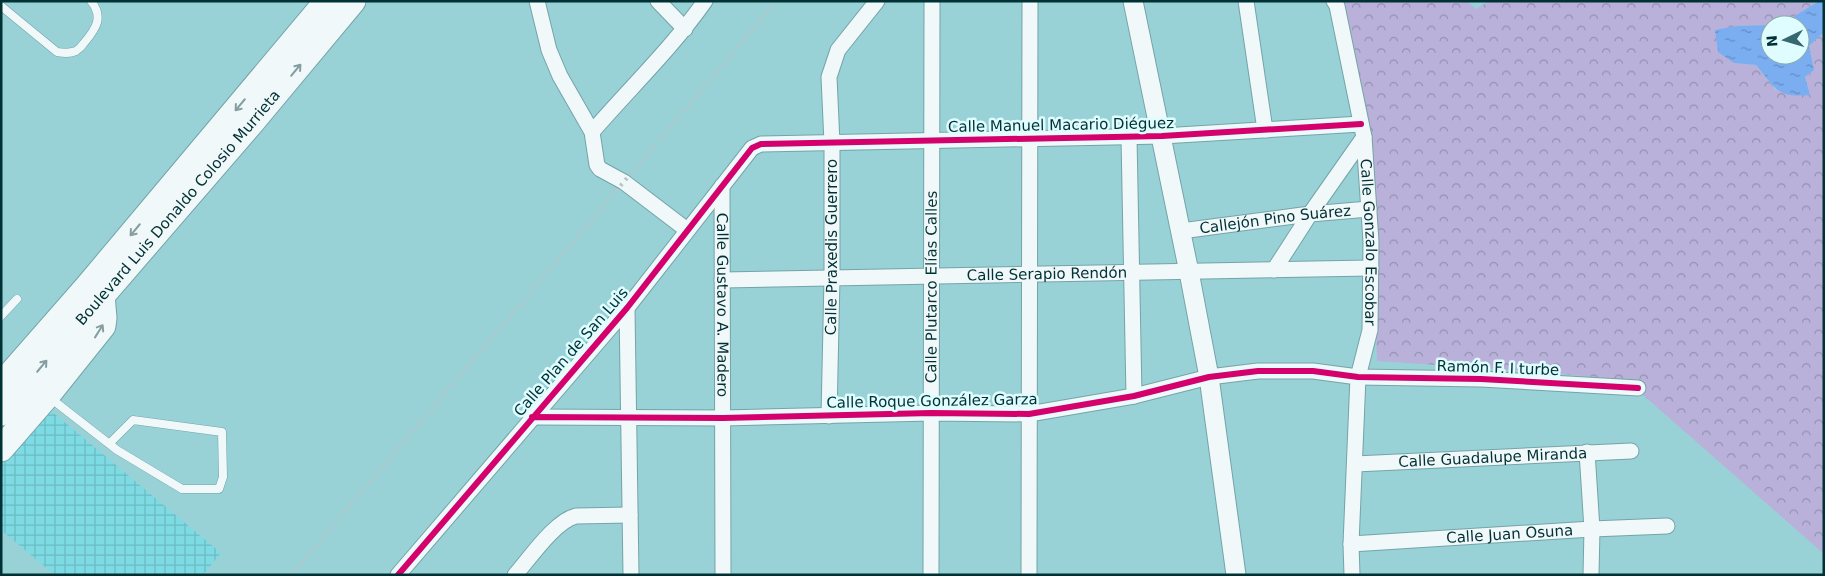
<svg xmlns="http://www.w3.org/2000/svg" width="1825" height="576" viewBox="0 0 1825 576" font-family="'DejaVu Sans',sans-serif">
<defs>
<pattern id="industrial-grid" width="8" height="8" patternUnits="userSpaceOnUse" patternTransform="scale(1.25)"><rect width="8" height="8" fill="#7edae3"/><path d="M0 4h8M4 0v8" fill="none" stroke="#6bbcc3"/></pattern>
<pattern id="park-crowns" width="20" height="18" patternUnits="userSpaceOnUse" patternTransform="scale(1.25)"><rect width="20" height="18" fill="#b9b1d9"/><path d="M2 6a3 3 0 1 1 6 0M12 15a3 3 0 1 1 6 0" fill="none" stroke="#9491b1"/></pattern>
<pattern id="water-ripples" width="26" height="14" patternUnits="userSpaceOnUse" patternTransform="scale(1.25)"><rect width="26" height="14" fill="#7badf1"/><path d="M2 4q2-2 4 0t4 0M15 11q2-2 4 0t4 0" fill="none" stroke="#628dc4"/></pattern>
</defs>
<rect width="100%" height="100%" fill="#98d2d7"/>
<!-- industrial -->
<path fill="url(#industrial-grid)" d="M49 409 221 553 203 575H55L1 530V467Z"/>
<!-- park -->
<path fill="url(#park-crowns)" d="M1343 1H1467L1476 9 1489 1H1819L1780 25 1737 26 1715 31 1734 63 1756 65 1776 90 1810 95 1805 77 1814 70 1809 46 1824 32V554L1626 380 1529 371 1377 361 1370 169 1355 50Z"/>
<!-- water -->
<path fill="url(#water-ripples)" d="M1819 1H1824V32L1809 46 1814 70 1805 77 1810 95C1777 98 1776 89 1756 65L1734 63 1718 52 1715 30 1737 26 1770 25V55H1800V25H1780Z"/>
<g fill="none" stroke-linecap="round" stroke-linejoin="round">
<!-- service casing -->
<g stroke="#74a4a8" stroke-width="9">
<path id="service" d="M1 6 57 52C63 53 69 54 76 51 79 49 82 46 84 43 96 29 104 17 91 1
M1 316 17 299
M49 397 117 450 182 489H219L223 477 222 432 133 420 109 444"/>
</g>
<!-- minor casing -->
<g stroke="#74a4a8" stroke-width="17">
<g id="minor">
<path d="M537 1 549 50 560 76 592 132 597 165 600 169 624 182 687 230"/>
<path d="M658 1 685 29"/>
<path d="M1246 1 1265 130"/>
<path id="s1" d="M1334 1 1337 6 1364 137 1371 242 1370 330 1358 377 1351 544 1352 575"/>
<path d="M592 132C630 88 672 48 705 1"/>
<path d="M1129 137 1134 396"/>
<path id="s2" d="M722 186 723 575"/>
<path id="s3" d="M1181 231 1310 214 1369 209"/>
<path d="M1274 270 1310 214 1364 137"/>
<path id="s4" d="M722 280 1371 268"/>
<path d="M627 308 631 575"/>
<path id="s5" d="M829 416 832 278V143L829 77 838 50 877 1"/>
<path d="M532 417 723 418 931 413 1029 414 1134 396 1209 377 1258 371H1313L1358 377 1481 379 1638 388"/>
<path d="M1587 452 1592 529 1591 575"/>
<path id="s6" d="M1355 464 1631 451"/>
<path id="s7" d="M1351 544 1592 529 1667 526"/>
<path d="M398 575 627 308 752 148 761 144 1162 136 1361 124"/>
<path d="M515 575C530 558 555 521 576 516L630 515"/>
<path id="s8" d="M931 575 932 1"/>
<path d="M1029 575 1030 1"/>
</g>
</g>
<!-- tertiary casing -->
<g stroke="#74a4a8" stroke-width="21">
<path id="tertiary" d="M1133 1 1189 272 1209 377 1236 575"/>
</g>
<!-- trunk casing -->
<g stroke="#74a4a8" stroke-width="27">
<g id="trunk">
<path d="M1 385 87 287 327 1"/>
<path id="s9" d="M1 413 253 121 353 1"/>
<path d="M1 449 47 396 103 326 104 318 102 295"/>
</g>
</g>
<!-- service -->
<use href="#service" stroke="#f0f8f9" stroke-width="8"/>
<!-- minor -->
<use href="#minor" stroke="#f0f8f9" stroke-width="15"/>
<!-- tertiary -->
<use href="#tertiary" stroke="#f0f8f9" stroke-width="19"/>
<!-- trunk -->
<use href="#trunk" stroke="#f0f8f9" stroke-width="25"/>
<!-- rail -->
<path stroke="#b4c6c8" stroke-width="4" stroke-dasharray="2.5 5" stroke-linecap="butt" d="M291 575 777 1"/>
<!-- cycleway casing -->
<g stroke="#dffcfe" stroke-width="9">
<path id="cycleway" d="M532 417 723 418 931 413 1029 414 1134 396 1209 377 1258 371H1313L1358 377 1481 379 1638 388
M398 575 627 308 752 148 761 144 1162 136 1361 124"/>
</g>
<!-- cycleway -->
<use href="#cycleway" stroke="#d6006c" stroke-width="6"/>
</g>
<!-- one-way arrows -->
<defs><path id="oneway-shaft" d="M-6 0H5M1.5-3L5.5 0L1.5 3" fill="none" stroke-width="1.6" stroke-linecap="round" stroke-linejoin="round" transform="scale(1.25)"/></defs>
<g stroke="#849ea1">
<use href="#oneway-shaft" transform="translate(296 70) rotate(-50)"/>
<use href="#oneway-shaft" transform="translate(240 105) rotate(130)"/>
<use href="#oneway-shaft" transform="translate(135 230) rotate(130)"/>
<use href="#oneway-shaft" transform="translate(99 331) rotate(-58)"/>
<use href="#oneway-shaft" transform="translate(42 366) rotate(-50)"/>
</g>
<g text-anchor="middle" stroke-width="5" stroke-linejoin="round" paint-order="stroke">
<!-- street labels -->
<g font-size="15" fill="#003135" stroke="#dffcfe">
<text transform="translate(1061 125) rotate(-1)" y="5">Calle Manuel Macario Diéguez</text>
<text dy="5" stroke="none"><textPath href="#s9" startOffset="271">Boulevard Luis Donaldo Colosio Murrieta</textPath></text>
<text dy="5" stroke="none"><textPath href="#s3" startOffset="95">Callejón Pino Suárez</textPath></text>
<text dy="5" stroke="none"><textPath href="#s1" startOffset="245">Calle Gonzalo Escobar</textPath></text>
<text dy="5" stroke="none"><textPath href="#s5" startOffset="169">Calle Praxedis Guerrero</textPath></text>
<text dy="5" stroke="none"><textPath href="#s4" startOffset="325">Calle Serapio Rendón</textPath></text>
<text dy="5" stroke="none"><textPath href="#s8" startOffset="288">Calle Plutarco Elías Calles</textPath></text>
<text dy="5" stroke="none"><textPath href="#s2" startOffset="119">Calle Gustavo A. Madero</textPath></text>
<text transform="translate(571 352) rotate(-49)" y="5">Calle Plan de San Luis</text>
<text transform="translate(1498 368) rotate(2)" y="5">Ramón F. I turbe</text>
<text transform="translate(932 401) rotate(-1)" y="5">Calle Roque González Garza</text>
<text dy="5" stroke="none"><textPath href="#s6" startOffset="138">Calle Guadalupe Miranda</textPath></text>
<text dy="5" stroke="none"><textPath href="#s7" startOffset="159">Calle Juan Osuna</textPath></text>
</g>
</g>
<!-- border -->
<rect width="1825" height="576" fill="none" stroke="#003135" stroke-width="5"/>
<!-- north arrow -->
<g transform="translate(1785 40) rotate(265)"><circle r="24" fill="#dffcfe" stroke="#86abae"/>
<path d="M0-4L9 19L0 12L-9 19Z" fill="#35696e"/>
<text y="-8" font-size="14" font-weight="bold" text-anchor="middle" fill="#003135">N</text>
</g>
</svg>
